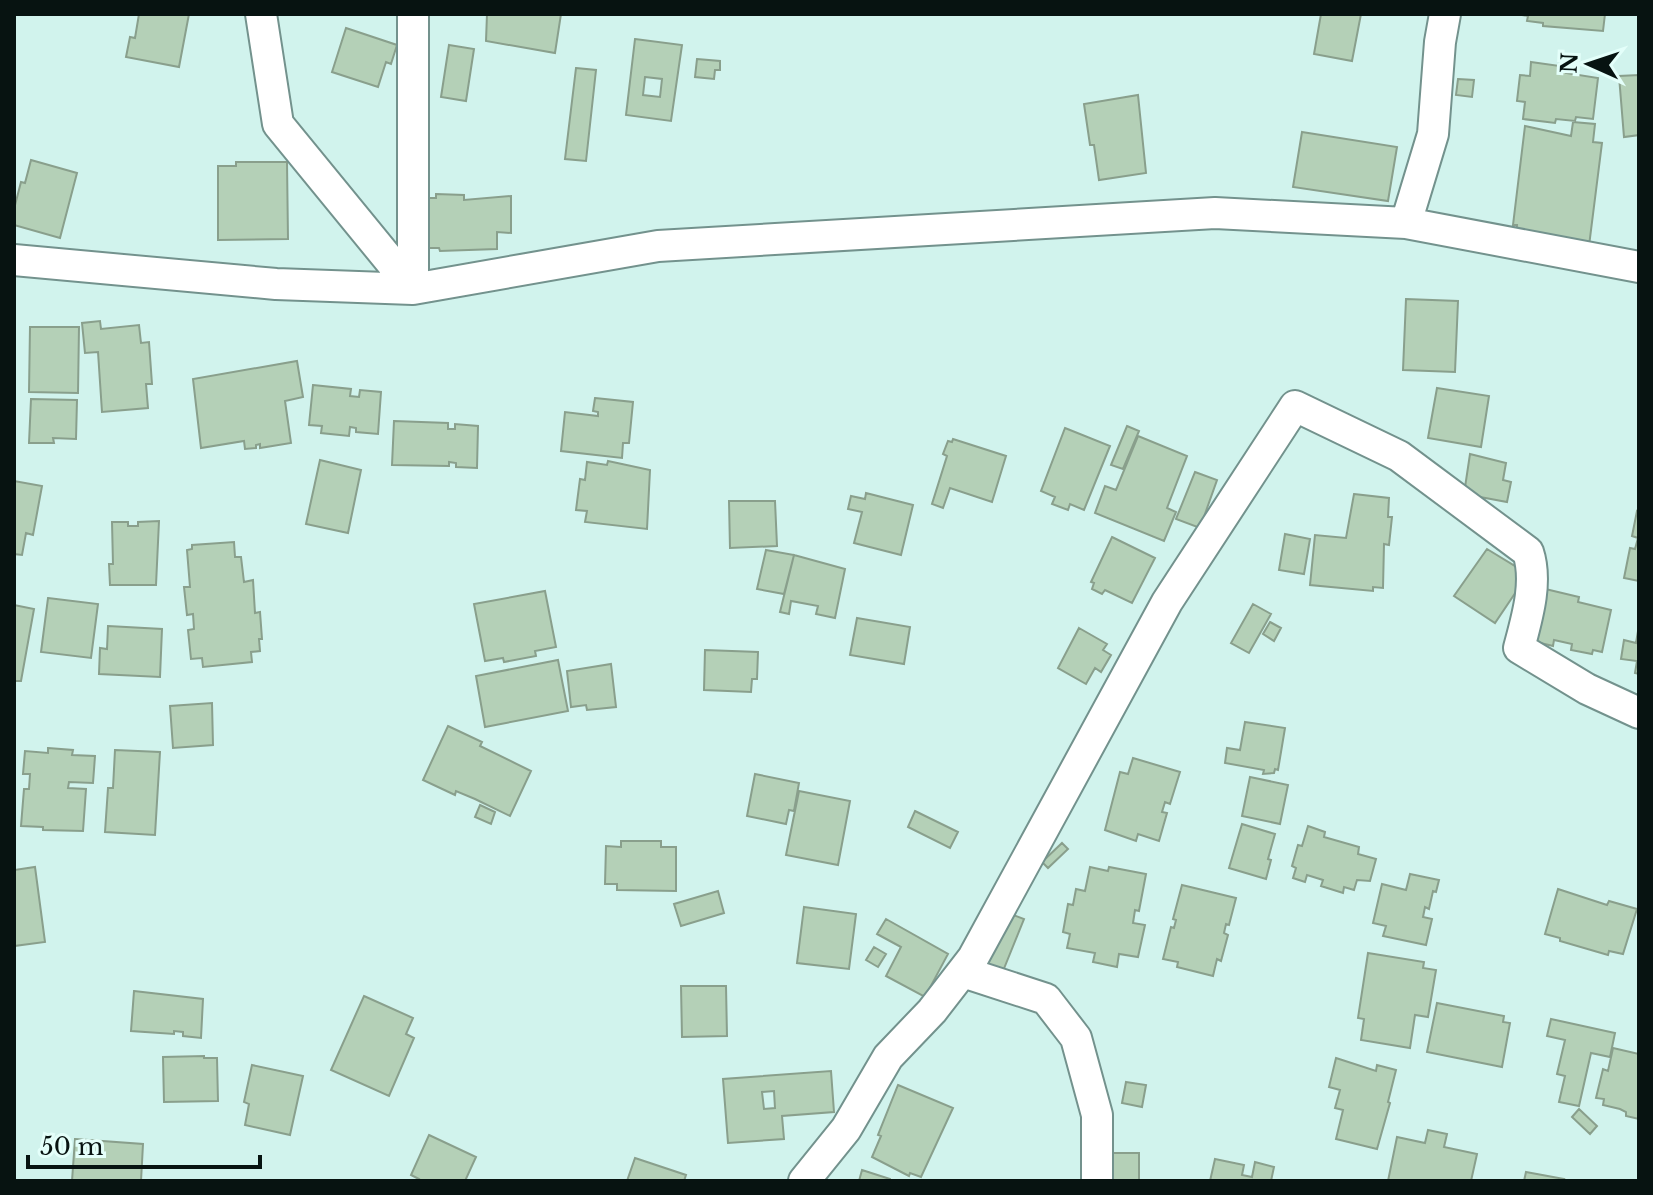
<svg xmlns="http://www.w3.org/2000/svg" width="1653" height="1195" viewBox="0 0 1653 1195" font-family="'Libre Baskerville',serif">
<rect width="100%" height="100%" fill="#d1f3ed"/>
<!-- building -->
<path fill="#b4d0b7" stroke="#899f8c" stroke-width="2" fill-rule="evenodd" d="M139 14H189L179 67 126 57 130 37 135 38Z
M487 14H561L555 53 486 41Z
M1321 14H1361L1352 61 1314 54Z
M1605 14 1603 31 1543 26V23L1527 21 1528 16 1522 15Z
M346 28 397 45 391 64 386 62 378 87 332 72Z
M635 39 682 45 671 121 626 115ZM645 77 662 79 660 97 643 95Z
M449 45 474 49 466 101 441 97Z
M697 59 720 61V70H715L714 79 695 77Z
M1531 62 1567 67 1566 73 1598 78 1593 119 1576 117 1575 121 1556 119 1555 123 1523 119 1525 102 1517 101 1520 75 1530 76Z
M576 68 596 70 586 161 565 159Z
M1639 75V135L1624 137 1619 76Z
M1458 79 1474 80 1472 97 1456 95Z
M1138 95 1146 173 1099 180 1094 145H1090L1084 104Z
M1573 122 1595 124 1593 142 1602 143 1589 246 1516 237 1517 225H1513L1525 126 1571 136Z
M1302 132 1397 147 1388 201 1293 187Z
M31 160 77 173 60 238 14 225V209L21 182 25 183Z
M236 162H287L288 239 218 240V166H236Z
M436 194 464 195V200L511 196V233L497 232V249L440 251 439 248H428V198H436Z
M1406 299 1458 301 1455 372 1403 370Z
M100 321 101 329 139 325 141 343 149 342 152 384H146L148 408 102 412 98 352 85 353 82 323Z
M30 327H79L78 393 29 392Z
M297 361 303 397 285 401 291 443 260 448V444L256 445V448L245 449 244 441 201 448 193 379Z
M313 385 351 389 350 396 359 397 360 390 381 392 378 434 356 432V428L350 427 349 436 321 433 322 426 309 425Z
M1437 388 1489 396 1481 447 1428 438Z
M595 398 633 402 629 443H623L622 458 561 451 565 412 598 416V412L593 411Z
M31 399 77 400 76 439 53 438 54 443H29Z
M394 421 448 423V429H455V424L478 426 477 468 456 467V463L449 462V466L392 465Z
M1127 426 1139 431 1123 469 1111 465Z
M1065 428 1110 446 1084 510 1070 504 1068 510 1052 504 1055 497 1041 491Z
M1138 436 1187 456 1167 508 1176 512 1164 541 1095 513 1105 486 1116 490Z
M953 439 1006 456 992 502 950 488 943 508 932 504 947 456 943 454 948 441 952 442Z
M1470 454 1506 463 1503 480 1511 482 1507 502 1464 494Z
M320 460 361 470 348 533 306 524Z
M608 461 650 470 647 529 585 522 587 511 576 510 580 479 585 480 587 462 607 465Z
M1195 472 1217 480 1200 528 1176 519Z
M14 481 42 486 33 535 26 533 22 555 14 554Z
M866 493 913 505 901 555 854 543 862 512 848 509 851 496 865 499Z
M1354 494 1389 498 1388 517H1392L1389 545 1384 544 1383 588 1373 587V591L1310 585 1315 535 1346 538Z
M729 501H775L777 546 730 548Z
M1637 511 1639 512V581L1624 578 1630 548 1635 549 1638 538 1632 536Z
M159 521 156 585H110L109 564H113L112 522H128V526H138V522Z
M1285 534 1310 539 1304 574 1279 570Z
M1112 537 1155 558 1132 603 1105 590 1102 594 1092 589 1094 583 1091 582Z
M234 542 235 557H241L244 582 253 580 255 613 260 612 262 639H259L260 651 251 652 252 662 203 667 202 658 191 659 188 630 194 629 193 614 187 615 184 587H190L187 550 192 549V545Z
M1487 549 1528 574 1495 623 1454 596Z
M766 550 794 555 784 594 757 589Z
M794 555 845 569 835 618 816 614 818 606 791 601 789 614 780 612Z
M1537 587 1579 597 1578 602 1611 610 1602 652 1593 650 1592 654 1571 650 1572 644 1554 640 1553 646 1528 640Z
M545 591 556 647 535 651 536 656 504 662 503 658 485 661 474 604Z
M48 598 98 604 91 658 41 652Z
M1253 604 1271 614 1249 653 1231 643Z
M14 605 34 609 21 681H14Z
M857 618 910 627 904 664 850 655Z
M1270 622 1281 628 1274 641 1263 634Z
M108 626 162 629 160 677 99 674 100 648 107 649Z
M1079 628 1107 644 1103 650 1111 655 1101 672 1095 668 1086 684 1058 668Z
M1638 631 1639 632V674L1635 673 1637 661 1621 659 1624 640 1636 643Z
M705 650 758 652 757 679H752L751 692 704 690Z
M558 660 568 711 485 727 476 676Z
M611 664 616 707 587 710 586 705 571 707 567 671Z
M212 703 213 745 173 748 170 706Z
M1245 722 1285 728 1278 770 1275 769 1274 773 1263 774 1264 770 1225 763 1227 748 1240 750Z
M448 726 482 742 480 746 531 771 510 816 475 799 456 791 455 795 423 780Z
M48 748 73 750 72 755 95 756 93 783 69 782 68 788 86 789 83 831 43 830V827L21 826 24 789H29L30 774H23L25 751 48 753Z
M115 750 160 752 155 835 105 832 108 788H113Z
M1133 758 1180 772 1170 804 1165 802 1162 812 1167 813 1159 841 1138 834 1136 841 1105 830 1120 772 1128 774Z
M755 774 799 783 794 811 789 810 786 824 747 816Z
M1250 777 1288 785 1280 824 1242 816Z
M799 791 850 801 838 865 786 855Z
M480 805 495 812 491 824 475 817Z
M915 811 958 832 950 848 908 827Z
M1242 824 1275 834 1268 859 1271 860 1266 879 1229 868Z
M1308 826 1325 832 1324 837 1359 847 1358 854 1376 859 1370 881 1357 880 1354 890 1344 887 1343 893 1321 886 1323 880 1307 875 1305 882 1293 878 1296 868 1292 866 1298 845 1302 846Z
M621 841H661V847H676V891L617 890V884H605L606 846 621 847Z
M1062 843 1068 849 1048 868 1042 862Z
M35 867 45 942 14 946V870Z
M1090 867 1108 871 1109 867 1146 874 1139 911 1135 910 1133 923 1145 925 1138 957 1119 954 1117 967 1093 962 1095 953 1067 948 1070 934 1063 932 1068 904 1073 905 1076 889 1085 891Z
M1410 874 1439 880 1436 892 1433 891 1429 909 1425 907 1423 917 1432 919 1426 945 1383 936 1386 926 1373 923 1382 884 1406 890Z
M1182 885 1236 898 1229 925 1226 924 1224 933 1228 935 1221 961 1217 959 1213 976 1177 967 1178 962 1163 959 1171 927 1174 928 1176 920 1173 919Z
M1558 889 1607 905 1609 901 1637 909 1623 954 1609 951 1608 955 1560 941V938L1545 934Z
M718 891 724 913 681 926 674 904Z
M804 907 856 914 849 969 797 963Z
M1005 912 1024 919 1003 971 985 963Z
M886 919 948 954 925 997 886 976 901 947 877 934Z
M874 947 886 954 878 967 866 960Z
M1368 953 1424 962 1423 968 1436 970 1428 1017 1415 1015 1410 1048 1361 1040 1364 1019 1358 1018Z
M681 986H726L727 1036 682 1037Z
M134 991 203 999 201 1038 183 1036V1032L174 1031V1034L131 1031Z
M364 996 413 1018 406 1034 414 1038 389 1096 331 1070Z
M1437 1003 1504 1016 1503 1022 1510 1023 1502 1067 1427 1052Z
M1551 1019 1615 1033 1610 1057 1591 1053 1579 1106 1559 1102 1565 1076 1557 1074 1565 1040 1547 1036Z
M1613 1048 1639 1054V1119L1626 1116V1112L1620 1109 1603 1105 1604 1099 1596 1098 1603 1069 1608 1071Z
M204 1056V1058H217L218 1101 164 1102 163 1057Z
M1336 1058 1376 1071 1377 1065 1396 1070 1388 1102 1390 1103 1377 1149 1336 1139 1343 1110 1335 1108 1340 1090 1329 1087Z
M252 1065 303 1076 290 1135 245 1125 249 1104 244 1102Z
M831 1071 834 1112 782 1116 784 1139 728 1143 723 1079ZM774 1091 775 1108 764 1109 762 1092Z
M1126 1082 1146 1085 1142 1107 1122 1103Z
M898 1085 953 1108 921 1177 910 1173 909 1176 872 1157 881 1136 878 1135Z
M1579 1109 1597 1126 1590 1134 1572 1117Z
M1428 1130 1447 1134 1444 1147 1477 1154 1471 1181H1388L1397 1137 1425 1143Z
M429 1135 476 1157 465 1181H418L419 1179 411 1175Z
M75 1139 143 1144 141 1181H72Z
M1108 1153H1139V1181H1108Z
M635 1158 686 1175 684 1181H627Z
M1215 1159 1244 1165 1242 1175 1252 1177 1255 1162 1274 1167 1271 1181H1210Z
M862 1170 890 1179V1181H859Z
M1526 1172 1564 1179 1563 1181H1524Z"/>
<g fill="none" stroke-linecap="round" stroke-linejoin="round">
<!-- minor casing -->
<g stroke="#73928d" stroke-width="34">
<path id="minor" d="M261 14 278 124 413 289
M413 14V289
M1406 223 1433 134 1440 42 1445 14
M14 260 276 284 413 289 658 246 1215 213 1406 223 1639 267
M963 972 1046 999 1076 1038 1097 1115V1181
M804 1181 846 1129 888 1057 932 1011 973 958 1167 602 1295 406 1399 456 1528 552C1538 582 1527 618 1519 648L1587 689 1639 713"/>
</g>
<!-- minor -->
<use href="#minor" stroke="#fff" stroke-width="30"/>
</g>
<!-- border -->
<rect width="1653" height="1195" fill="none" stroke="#071311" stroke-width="32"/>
<!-- north arrow -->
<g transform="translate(1589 64) rotate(273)" stroke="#e4fffa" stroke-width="6" paint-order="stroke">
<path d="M0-6L14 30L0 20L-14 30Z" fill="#071311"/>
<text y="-12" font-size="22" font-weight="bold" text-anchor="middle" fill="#071311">N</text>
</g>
<!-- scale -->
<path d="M28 1155v12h232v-12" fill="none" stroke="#071311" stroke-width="4"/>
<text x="40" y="1155" font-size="24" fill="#071311" stroke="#e4fffa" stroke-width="6" paint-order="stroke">50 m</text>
</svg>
